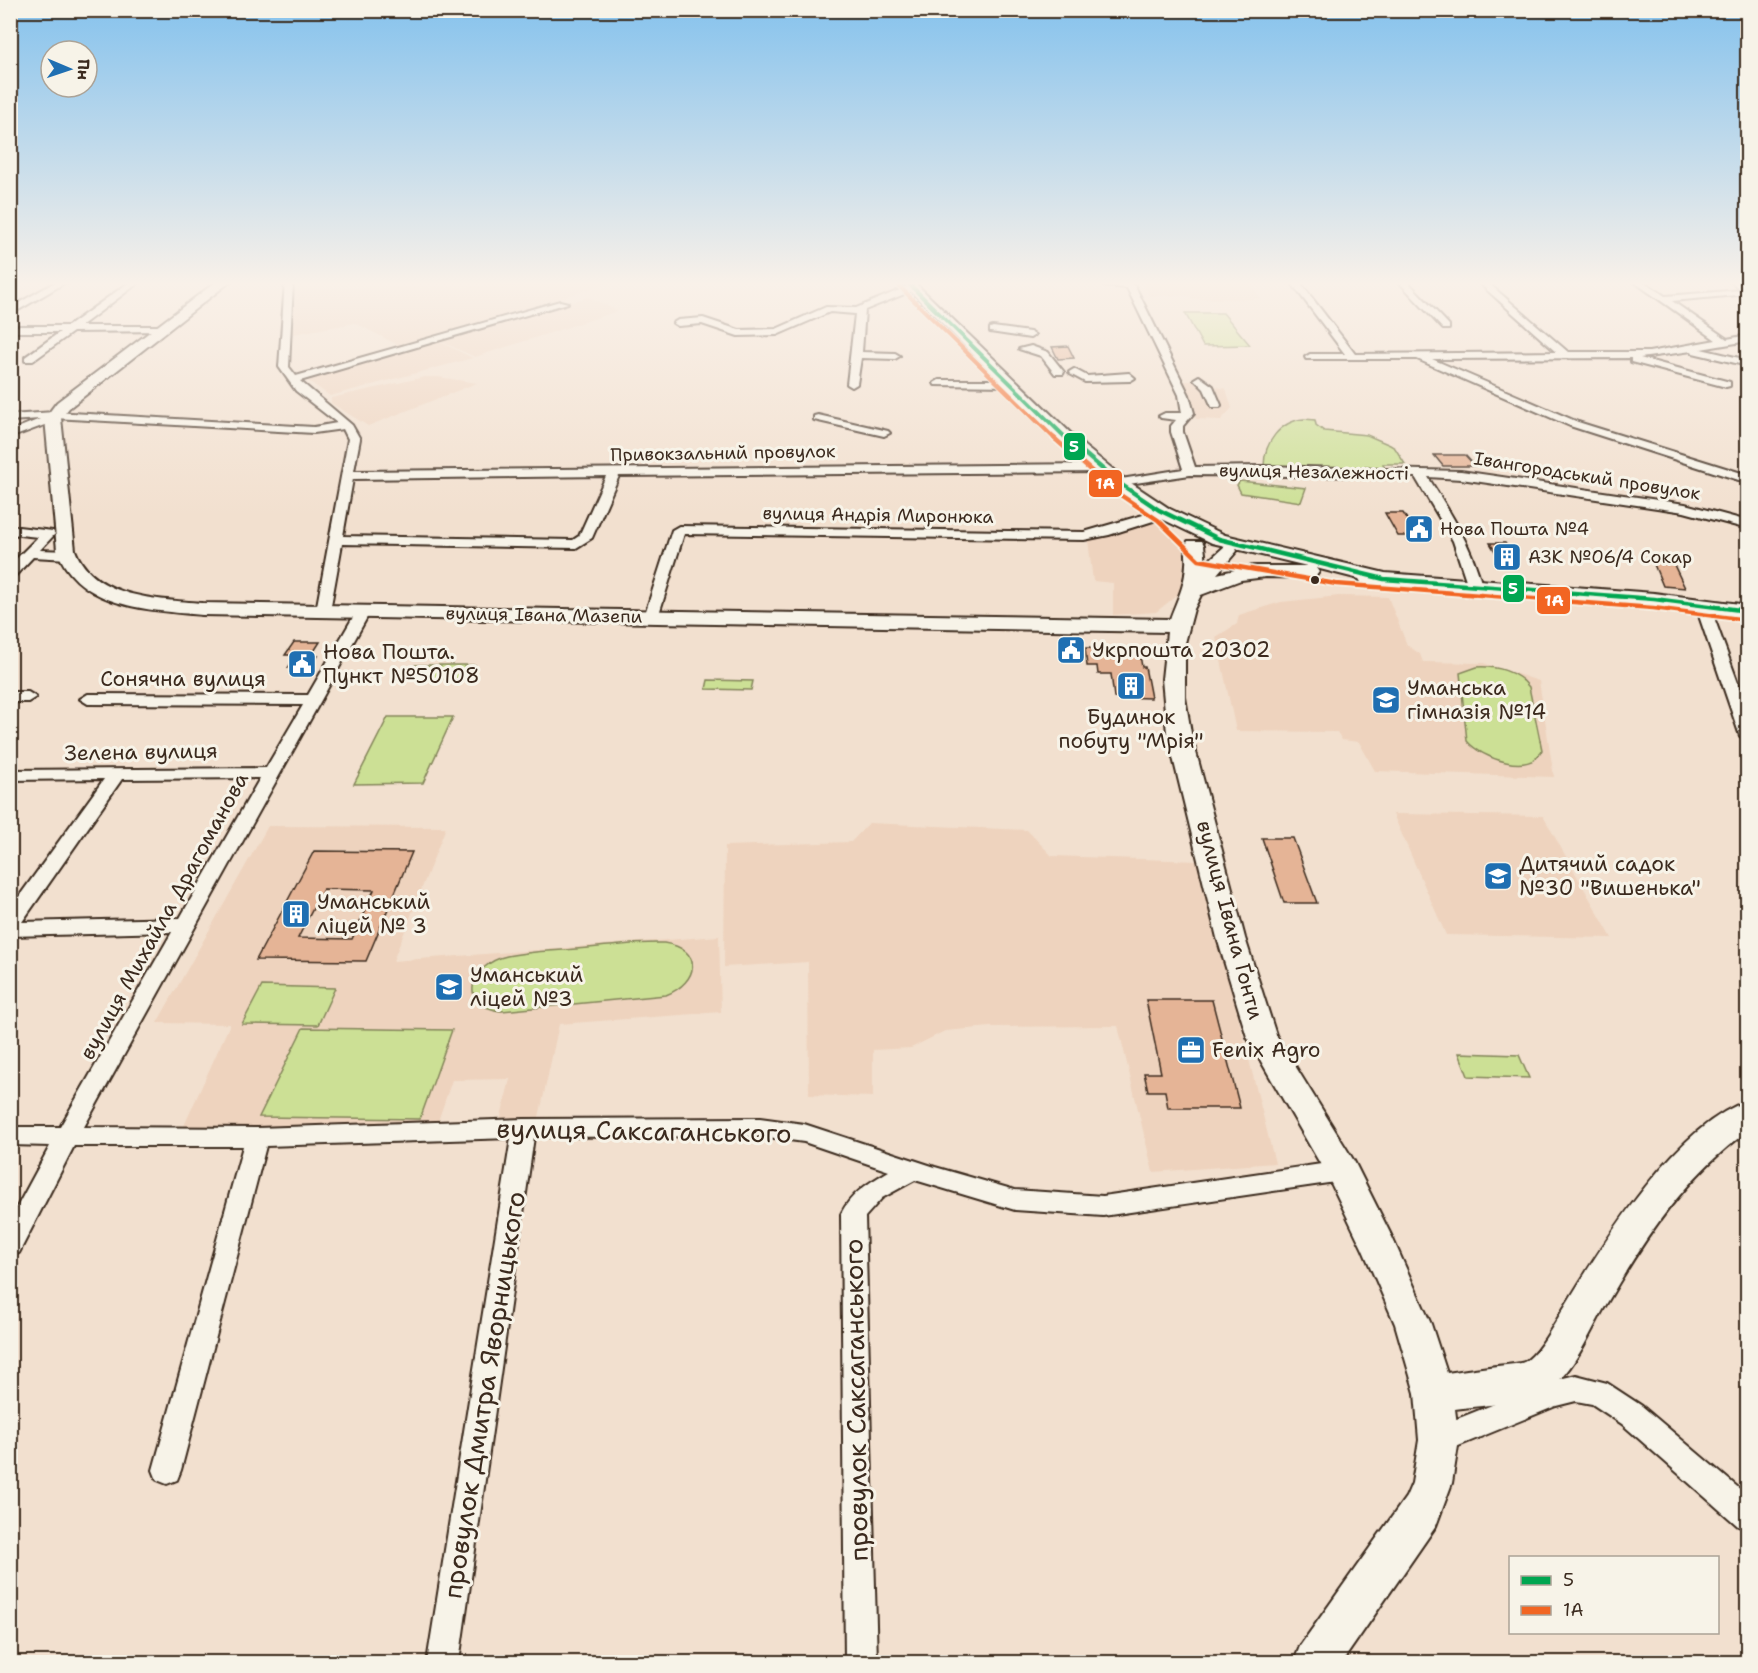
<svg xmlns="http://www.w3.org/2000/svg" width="1758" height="1673" viewBox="0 0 1758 1673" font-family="'Shantell Sans',sans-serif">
<rect width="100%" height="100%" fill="#f2e0cf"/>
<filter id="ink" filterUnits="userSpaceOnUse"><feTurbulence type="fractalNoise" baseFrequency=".0167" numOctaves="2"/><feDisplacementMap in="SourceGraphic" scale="12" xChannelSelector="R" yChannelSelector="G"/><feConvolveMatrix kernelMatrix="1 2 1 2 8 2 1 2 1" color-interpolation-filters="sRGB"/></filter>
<g filter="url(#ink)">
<!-- built -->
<path fill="#eed3be" d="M504 281H614L519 312 398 345 355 323 293 334 295 289 501 286Z
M1142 281H1249L1261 299H1191L1189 296H1149Z
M588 297 618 311 475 357 440 341Z
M438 341 473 358 330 396 307 380Z
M425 377H438L477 383 368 426 331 403V398Z
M1181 381H1194L1226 389 1232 408 1221 420 1196 419Z
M1157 519 1185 545 1181 592 1156 612 1113 615V583L1093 581 1088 540Z
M1339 596 1388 597 1407 645 1420 654 1423 662 1483 663 1539 681 1554 777 1375 771 1359 742 1342 740 1337 732 1236 731 1216 637 1237 624 1239 615 1281 602Z
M1393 814 1543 816 1612 938 1446 935Z
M869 823 1027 830 1052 856 1199 861 1275 1163 1153 1172 1118 1026 991 1027 945 1031 911 1048 873 1050V1097L809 1095 808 962 724 967 725 846 851 842Z
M268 826 446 827 393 961 719 936 721 1012 559 1024 538 1122 500 1121 510 1079 452 1080 437 1124 253 1130 183 1128 230 1024 157 1023Z"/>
<!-- green -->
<path fill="#cce095" stroke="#84855a" stroke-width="1.5" d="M1185 313H1223L1250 345 1203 346Z
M1304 419 1315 420 1316 425 1324 431 1367 435 1390 445 1395 448 1405 464H1383L1385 469 1264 466C1264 443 1280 421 1304 419Z
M1240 481 1306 488 1301 502 1241 493 1237 485Z
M415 665H475L469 679H409Z
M1477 667C1496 666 1517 671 1529 687L1542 750C1531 777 1481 758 1467 741L1460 673Z
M708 680 753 681 751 690 706 689Z
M388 717H453L423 783 354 784Z
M664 943C704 949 699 982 666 995L502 1011C455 1006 471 964 507 956 529 951 554 951 576 949 605 947 635 942 664 943Z
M262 986 335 988 318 1025 242 1024Z
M303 1028 452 1030 420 1119 259 1117Z
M1459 1053 1519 1055 1529 1078 1468 1076Z"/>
<!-- building -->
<path fill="#e5b496" stroke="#3b2a1e" stroke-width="1.5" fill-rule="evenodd" d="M1068 346 1074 358 1058 359 1052 347Z
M1434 455H1465L1475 466H1443Z
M1385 513H1403L1418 536H1398Z
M1490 543H1505L1518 563H1502Z
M1653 562 1674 565 1685 588 1663 586Z
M294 642H320L311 656H318L310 668H288L296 655H285Z
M1085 648 1139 649 1142 667H1145L1151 698 1114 697 1111 674H1098L1097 666H1087Z
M1262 838H1293L1317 903H1284Z
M314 851 412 852 366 961 256 960ZM323 889 374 890 352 939 298 938Z
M1146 1000H1212L1240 1108H1168L1165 1091H1148L1144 1073H1161Z"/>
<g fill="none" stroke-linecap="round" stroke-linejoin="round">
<!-- minor casing -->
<g stroke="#3b2a1e" stroke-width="4">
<path id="minor" d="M57 281H68L10 315V308Z
M131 281H141L81 326H163L166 327V331L73 332 33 361H25V357L60 332H10V326H68Z
M285 281H293L289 367 296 376 560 301 568 303 300 381 352 425 360 439 354 471 1100 464 1106 468 1100 472 619 476 592 538 576 548 342 544 330 611 323 615 316 611 348 439 343 429 314 433 54 418 50 419V423L10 438V431L40 419 10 421V415L54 412 314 427 337 423 296 391 279 367ZM606 476 579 536 573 540 343 536 353 479Z
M1098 281 1130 283 1135 286 1189 395 1194 413 1183 426V432L1195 467 1262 466 1461 471 1685 504 1748 521V529L1684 512 1461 479 1428 477C1450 512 1472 546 1482 586L1475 590 1468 586 1453 541 1415 477 1190 475 1115 486V480L1183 469 1171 432V426L1176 420 1161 418 1159 416 1165 413H1182L1179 395 1127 288 1105 286Z
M1290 281H1299L1355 354 1556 352 1477 281H1486L1568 352H1649L1716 340 1633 281H1643L1665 296 1741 290 1730 281H1740L1748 286V294L1672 301 1727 339 1748 335V341L1701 349 1748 360V366L1693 353 1692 351 1640 358 1730 382V386L1726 387 1631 362V358L1432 359 1578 422 1748 475V483L1570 426 1417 359H1306L1305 357 1310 354H1345Z
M1398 281H1407L1449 325V329H1443Z
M914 284 917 285V289L865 310 862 352 895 353 900 356 895 359 861 358 857 384 852 387 847 384 855 314 830 312 777 335 738 336 702 324 678 326 673 323 678 320 703 318 739 330 776 329 826 307 856 308Z
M993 327 1030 332 1035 335 1030 338 990 332V328Z
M1031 346 1048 352 1064 372 1063 374H1055L1041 356 1019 349Z
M1074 369 1087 376 1129 373 1135 378 1130 381 1085 382 1070 374 1069 372Z
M1199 376 1213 386 1221 405 1220 407H1212L1204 389 1194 379Z
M939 380H1011L1016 383 1011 386 935 385 934 383Z
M818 415 888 431 890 433 884 436 814 420V416Z
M1164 509 1169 510 1170 513 1169 516 1109 535 1084 540 684 534 658 617 651 621 644 617 672 530 679 526 1084 532Z
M10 526 53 531 55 534 40 550 68 551 75 555 68 559 33 557 15 576 10 577V565L38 537 10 534Z
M1702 600 1709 604 1748 710V741L1740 736 1695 604Z
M363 608 370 612 84 1127 257 1128 524 1119 760 1118 804 1124 935 1167 1015 1190 1103 1196 1342 1161 1350 1164 1354 1171 1350 1178 1342 1181 1103 1216 1015 1210 915 1180 882 1198 865 1217 877 1662H845L841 1214C851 1193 870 1182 889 1171L804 1142 760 1136 534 1137 459 1662H427L511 1138 266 1146 181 1470 177 1480 167 1484 157 1480 153 1470 243 1146H74L19 1253 10 1256V1220L50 1146 10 1145V1127H60L172 932 10 936V909L104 779 10 780V770L266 768 303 705 88 704 80 699 88 694 308 695 356 612ZM260 778 180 918 22 922 122 779Z
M10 692H28L36 697 28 702H10Z
M1576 1375 1607 1383 1642 1406 1748 1496V1530L1738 1526 1622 1424 1592 1404 1576 1401 1556 1406 1439 1454 1429 1450 1425 1440 1429 1430 1555 1380Z"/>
</g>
<!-- secondary casing -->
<g stroke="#3b2a1e" stroke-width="4">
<path id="secondary" d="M217 281H231L69 408 61 418 75 550C94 599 158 599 202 603L1170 619C1177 599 1185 587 1186 564 1187 556 1184 548 1188 541H1202L1204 545 1206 563 1225 546 1212 543 1158 517 1113 487 1072 454 900 281H913L1084 446 1125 479 1170 509 1225 535 1385 573 1654 593 1748 605V617L1654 605 1368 584 1361 582 1359 579 1316 568 1319 572 1316 576 1309 578 1266 577 1241 580 1201 595 1194 609 1185 643V697L1191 733 1245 938 1276 1035 1354 1161 1392 1237 1431 1324 1447 1373C1466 1370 1486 1367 1506 1365 1511 1364 1519 1364 1524 1362 1538 1356 1558 1317 1567 1303 1605 1241 1676 1125 1748 1101V1131C1686 1175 1644 1239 1607 1303 1591 1330 1577 1366 1552 1387 1532 1404 1481 1405 1455 1409L1459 1440 1452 1483 1436 1526 1342 1662H1294L1300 1646 1406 1497 1412 1483 1419 1440 1415 1393 1395 1324 1363 1250 1329 1179 1247 1037 1217 938 1167 733 1162 679 1167 632 202 615C149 610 78 608 57 550L45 418 57 402ZM1236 549 1307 566H1253L1217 574 1237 551Z"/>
</g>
<!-- minor -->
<use href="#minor" fill="#f7f3e8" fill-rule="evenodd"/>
<!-- secondary -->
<use href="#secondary" fill="#f7f3e8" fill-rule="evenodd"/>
<!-- bus-1-far1 casing -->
<g stroke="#f7f3e8" stroke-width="6">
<path id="bus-1-far1" d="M906 281 1068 440"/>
</g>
<!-- bus-1 casing -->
<g stroke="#f7f3e8" stroke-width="8">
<path id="bus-1" d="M1066 438 1119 483 1159 510 1219 539 1384 579 1654 599 1748 611"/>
</g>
<!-- bus-2-far1 casing -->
<g stroke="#f7f3e8" stroke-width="6">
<path id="bus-2-far1" d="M900 287 1056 440"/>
</g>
<!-- bus-2 casing -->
<g stroke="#f7f3e8" stroke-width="8">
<path id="bus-2" d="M1054 438 1113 490 1158 520 1199 560 1336 584 1653 608 1747 620"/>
</g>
<!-- bus-1-far1 -->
<use href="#bus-1-far1" stroke="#00a651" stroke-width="4"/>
<!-- bus-1 -->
<use href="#bus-1" stroke="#00a651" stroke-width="4.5"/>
<!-- bus-2-far1 -->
<use href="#bus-2-far1" stroke="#f26522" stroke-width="4"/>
<!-- bus-2 -->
<use href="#bus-2" stroke="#f26522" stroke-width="4.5"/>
</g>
</g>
<!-- sky -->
<linearGradient id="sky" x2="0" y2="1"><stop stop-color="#85c2ed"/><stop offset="0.55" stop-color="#f9f1e9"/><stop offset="1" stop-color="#f9f1e9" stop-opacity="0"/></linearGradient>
<rect width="1758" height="515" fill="url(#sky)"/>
<!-- icons -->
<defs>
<g id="civic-square" transform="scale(1.5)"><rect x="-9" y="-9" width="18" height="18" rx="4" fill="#1f6fb2" stroke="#f7f3e8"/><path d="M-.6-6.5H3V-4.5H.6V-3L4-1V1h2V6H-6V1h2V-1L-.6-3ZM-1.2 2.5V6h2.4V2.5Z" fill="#fff"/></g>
<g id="building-square" transform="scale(1.5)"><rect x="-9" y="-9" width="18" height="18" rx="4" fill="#1f6fb2" stroke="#f7f3e8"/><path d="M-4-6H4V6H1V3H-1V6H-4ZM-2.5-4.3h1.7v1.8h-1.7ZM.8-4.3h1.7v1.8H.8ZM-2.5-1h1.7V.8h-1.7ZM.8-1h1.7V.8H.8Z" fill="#fff"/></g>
<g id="school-square" transform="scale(1.5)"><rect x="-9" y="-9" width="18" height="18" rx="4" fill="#1f6fb2" stroke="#f7f3e8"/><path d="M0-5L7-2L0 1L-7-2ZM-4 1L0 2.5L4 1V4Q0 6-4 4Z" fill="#fff"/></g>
<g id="office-square" transform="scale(1.5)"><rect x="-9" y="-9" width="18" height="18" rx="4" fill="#1f6fb2" stroke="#f7f3e8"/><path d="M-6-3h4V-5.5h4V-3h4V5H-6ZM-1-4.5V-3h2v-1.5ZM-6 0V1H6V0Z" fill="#fff"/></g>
</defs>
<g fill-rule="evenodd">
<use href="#civic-square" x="1419" y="529"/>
<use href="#building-square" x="1507" y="557"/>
<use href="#civic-square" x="1071" y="650"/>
<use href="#civic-square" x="302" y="664"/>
<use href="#building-square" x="1131" y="686"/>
<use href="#school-square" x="1386" y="700"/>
<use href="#school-square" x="1498" y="876"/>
<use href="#building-square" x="296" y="914"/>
<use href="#school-square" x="449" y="987"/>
<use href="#office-square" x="1191" y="1050"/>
</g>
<!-- markers -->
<circle fill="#3b2a1e" stroke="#f7f3e8" stroke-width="2" cx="1315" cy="580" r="5"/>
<g text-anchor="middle" stroke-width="6" stroke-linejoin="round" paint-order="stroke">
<!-- far-street labels -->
<g font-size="18" fill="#3b2a1e" stroke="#f7f3e8">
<text transform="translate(723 453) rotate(-1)" y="6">Привокзальний провулок</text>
<text transform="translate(1314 472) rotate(1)" y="6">вулиця Незалежності</text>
<text transform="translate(1587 476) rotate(9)" y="6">Івангородський провулок</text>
<text transform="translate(878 515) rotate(1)" y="6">вулиця Андрія Миронюка</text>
<text transform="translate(544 615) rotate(1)" y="6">вулиця Івана Мазепи</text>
</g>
<!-- far-poi labels -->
<g font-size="18" fill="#3b2a1e" stroke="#f7f3e8" text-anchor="start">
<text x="1440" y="535">Нова Пошта №4</text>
<text x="1528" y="563">АЗК №06/4 Сокар</text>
</g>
<!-- poi labels -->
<g font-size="21" fill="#3b2a1e" stroke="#f7f3e8" text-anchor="start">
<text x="1092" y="657">Укрпошта 20302</text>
<text x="323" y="659">Нова Пошта.<tspan x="323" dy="24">Пункт №50108</tspan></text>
<text x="1407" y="695">Уманська<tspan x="1407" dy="24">гімназія №14</tspan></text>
<text x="1131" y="724" text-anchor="middle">Будинок<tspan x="1131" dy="24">побуту "Мрія"</tspan></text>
<text x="1519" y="871">Дитячий садок<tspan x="1519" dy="24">№30 "Вишенька"</tspan></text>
<text x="317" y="909">Уманський<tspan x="317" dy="24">ліцей № 3</tspan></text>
<text x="470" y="982">Уманський<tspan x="470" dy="24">ліцей №3</tspan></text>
<text x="1212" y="1057">Fenix Agro</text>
</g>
<!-- street labels -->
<g font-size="21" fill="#3b2a1e" stroke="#f7f3e8">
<text x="183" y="686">Сонячна вулиця</text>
<text transform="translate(141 752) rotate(-1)" y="7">Зелена вулиця</text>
<text transform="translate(164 916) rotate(-61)" y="7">вулиця Михайла Драгоманова</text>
<text transform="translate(1230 920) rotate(75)" y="7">вулиця Івана Ґонти</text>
</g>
<!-- near-street labels -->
<g font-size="26" fill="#3b2a1e" stroke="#f7f3e8">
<text transform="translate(644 1131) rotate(1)" y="9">вулиця Саксаганського</text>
<text transform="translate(484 1395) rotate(-81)" y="9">провулок Дмитра Яворницького</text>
<text transform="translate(856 1400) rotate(-91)" y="9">провулок Саксаганського</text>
</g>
</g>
<g stroke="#f7f3e8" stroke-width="2">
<rect x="1063" y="432" width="23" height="29" rx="6" fill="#00a651"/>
<rect x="1088" y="469" width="35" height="29" rx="6" fill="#f26522"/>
<rect x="1502" y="574" width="23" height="29" rx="6" fill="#00a651"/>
<rect x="1536" y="586" width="35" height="29" rx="6" fill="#f26522"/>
</g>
<g font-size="16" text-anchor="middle" font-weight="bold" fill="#fff">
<text x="1074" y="452">5</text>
<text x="1105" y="489">1А</text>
<text x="1513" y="594">5</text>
<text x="1554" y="606">1А</text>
</g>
<!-- margin -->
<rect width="1758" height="1673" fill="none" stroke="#f7f3e8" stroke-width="36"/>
<rect x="18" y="18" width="1722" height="1637" fill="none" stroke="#3b2a1e" stroke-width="2" filter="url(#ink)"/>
<!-- legend -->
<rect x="1509" y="1556" width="210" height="78" fill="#f7f3e8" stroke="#aca397" stroke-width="1.5"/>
<rect x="1521" y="1576" width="30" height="9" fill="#00a651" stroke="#aca397" stroke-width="1.5"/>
<text x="1563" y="1586" font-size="18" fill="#3b2a1e">5</text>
<rect x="1521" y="1606" width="30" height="9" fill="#f26522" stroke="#aca397" stroke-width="1.5"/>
<text x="1563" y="1616" font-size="18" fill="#3b2a1e">1А</text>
<!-- north arrow -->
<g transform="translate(69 69) rotate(92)"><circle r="28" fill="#f7f3e8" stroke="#aca397" stroke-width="1.5"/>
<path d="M0-4.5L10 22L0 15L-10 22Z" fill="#1f6fb2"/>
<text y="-9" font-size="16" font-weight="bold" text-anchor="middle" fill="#3b2a1e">Пн</text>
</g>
</svg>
